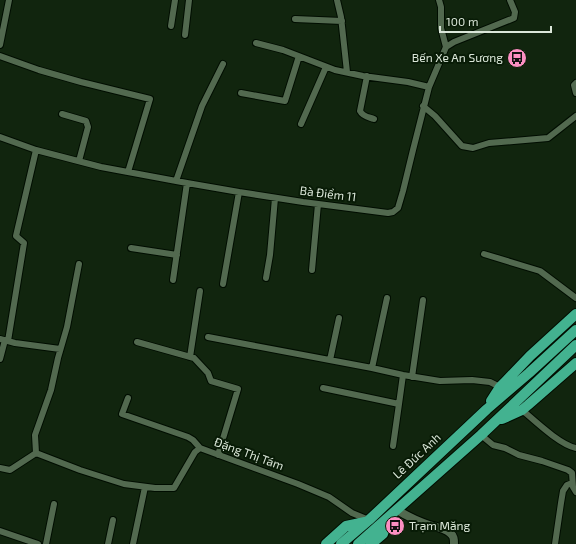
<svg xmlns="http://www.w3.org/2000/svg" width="576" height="544" viewBox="0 0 576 544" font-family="'Exo 2',sans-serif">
<rect width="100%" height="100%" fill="#11250e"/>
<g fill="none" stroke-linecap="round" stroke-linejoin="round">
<!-- minor casing -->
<g stroke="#000d00" stroke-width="8">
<path id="minor" d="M337 0 341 17 347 72
M439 0 441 7V28L446 47
M295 19 342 21
M171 26 175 0
M185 35 189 0
M256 43 283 50 335 70 363 76 408 82 429 87
M0 45 9 0
M0 56 39 70 81 82 150 99 128 172
M367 76 360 111C363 117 369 117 374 119
M576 83 574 85 576 93
M241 93 285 101 299 56
M423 106 435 116 462 146 473 148 489 143 548 138 576 116
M62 114 86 121 88 127 79 161
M301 124 326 67
M0 137 36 150 101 167 187 183 239 192 303 202 388 213 393 212 398 208 403 191 413 150 429 87 446 47 454 42 514 18 515 12 510 0
M176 181 202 106 223 64
M131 248 177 255
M484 254 540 271 576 298
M312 270 318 204
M266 278 270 255 275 198
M173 280 187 183
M223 284 239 192
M208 337 372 368 403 375 440 381 472 380 490 382 500 387
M0 339 15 343 60 349
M8 341 24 243 16 236 36 150
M137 342 194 358 208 373 211 381 238 389 218 455
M190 357 200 291
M0 359 5 340
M330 360 339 318
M372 368 387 298
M412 377 423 300
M323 388 399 404 403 375
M128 398 122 414 188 437 193 440 200 448
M522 410C535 421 560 445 576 448
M481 435 493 445 505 448 519 455 542 461 568 470 572 473 573 487 576 492
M393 446 399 404
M36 453 35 435 51 390 58 358 67 327 79 264
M0 468 10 470 36 453 80 470 124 484 155 488H174L195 452 200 448 298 484 329 497 352 513 369 520
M0 531 38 544
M46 544 54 504
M108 544 113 520
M133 544 145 487
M555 544 561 503 563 491 567 485 572 483"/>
</g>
<!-- tertiary casing -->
<g stroke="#000d00" stroke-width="10">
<path id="tertiary" d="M397 510C407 516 417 521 429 525 436 527 444 528 450 533 454 536 454 539 454 544"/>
</g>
<!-- trunk casing -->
<g stroke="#000d00" stroke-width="12">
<path id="trunk" d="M491 401 500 387 505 382 530 356 576 314
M502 419 522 410 528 405 576 363
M326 544 346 526 365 522
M341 544 369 520 487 409 529 373 576 330
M358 544 481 435 576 345
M371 544 383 534 388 519"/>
</g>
<!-- minor -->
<use href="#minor" stroke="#52694f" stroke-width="6"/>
<!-- tertiary -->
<use href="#tertiary" stroke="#52694f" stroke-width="8"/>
<!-- trunk -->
<use href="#trunk" stroke="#43b290" stroke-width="10"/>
</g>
<!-- icons -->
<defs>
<g id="bus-disc" transform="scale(1)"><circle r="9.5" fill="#fc8fc2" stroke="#081b06"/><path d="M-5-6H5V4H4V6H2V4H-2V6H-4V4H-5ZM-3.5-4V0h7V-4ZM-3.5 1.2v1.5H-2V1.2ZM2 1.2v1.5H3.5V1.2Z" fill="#111"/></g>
</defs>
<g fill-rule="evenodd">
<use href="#bus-disc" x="517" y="58"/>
<use href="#bus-disc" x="395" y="526"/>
</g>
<g text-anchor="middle" stroke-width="4" stroke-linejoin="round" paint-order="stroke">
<!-- poi labels -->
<g font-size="12" fill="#dbe7d9" stroke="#081b06" text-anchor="end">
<text x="503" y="62">Bến Xe An Sương</text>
<text x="409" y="530" text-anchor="start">Trạm Măng</text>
</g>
<!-- street labels -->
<g font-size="12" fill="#dbe7d9" stroke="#081b06">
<text transform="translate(328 194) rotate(7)" y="4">Bà Điểm 11</text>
<text transform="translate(249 454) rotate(20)" y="4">Đặng Thị Tám</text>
<text transform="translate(417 456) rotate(-43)" y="4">Lê Đức Anh</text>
</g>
</g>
<!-- scale -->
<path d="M440 26v6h111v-6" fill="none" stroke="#dbe7d9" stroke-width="2"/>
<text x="446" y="26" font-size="12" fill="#dbe7d9" stroke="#081b06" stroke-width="3" paint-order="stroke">100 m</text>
</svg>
